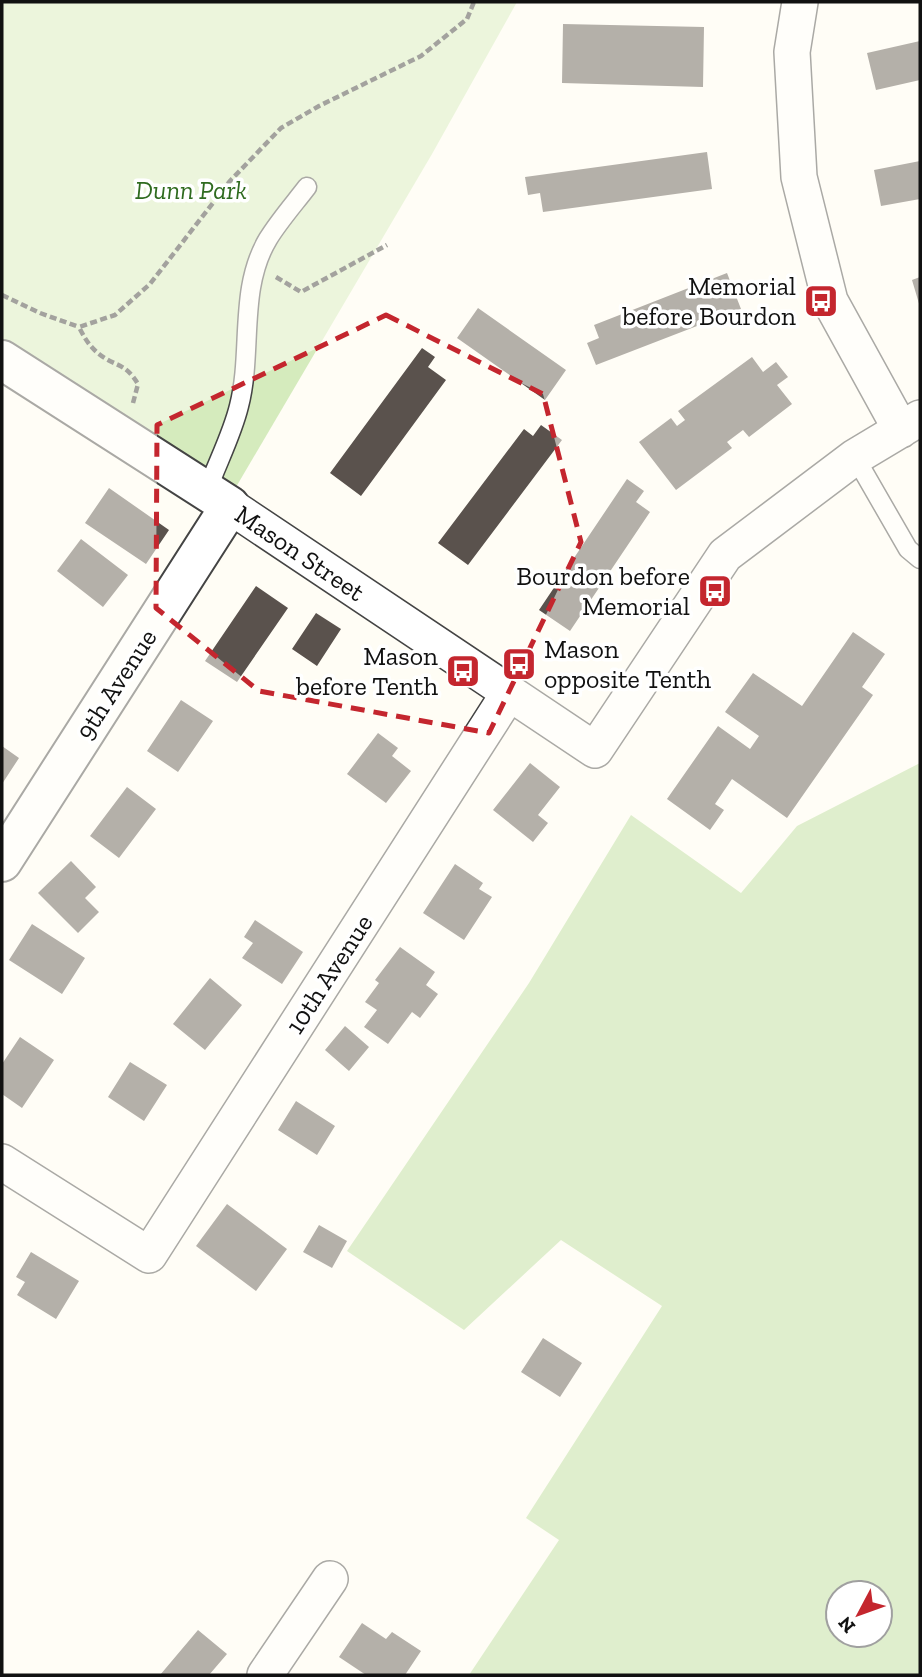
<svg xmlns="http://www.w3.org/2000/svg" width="922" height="1677" viewBox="0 0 922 1677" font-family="'Zilla Slab',serif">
<rect width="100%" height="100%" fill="#fffdf5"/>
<!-- green -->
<path fill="#d5ebbd" d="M2 2H517L432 154 229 499 2 348Z"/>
<!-- forest -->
<path fill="#b9dc9c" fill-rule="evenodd" d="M920 763V1675H469L559 1540 526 1518 662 1306 561 1240 464 1330 347 1251 529 983 631 815 741 893 797 826ZM838 1593H880V1635H838Z"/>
<!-- building -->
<path fill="#5a524d" d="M563 24 704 27 703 87 562 83Z
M920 41V80L876 90 867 53Z
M707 152 712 189 543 212 540 193 528 195 525 177Z
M920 161V199L881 206 874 170Z
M727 273 741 309 596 365 587 343 599 338 594 325Z
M920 277V307L912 280Z
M478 308 566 370 545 400 457 338Z
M422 348 435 357 428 367 446 380 361 496 330 473Z
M752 357 763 372 776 362 788 377 777 385 792 404 749 437 743 430 727 442 732 448 676 490 639 442 671 418 677 426 685 420 678 411Z
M541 425 562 440 468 565 438 543 524 429 533 436Z
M627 479 644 491 636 502 650 512 570 631 539 610Z
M109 488 169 530 146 564 85 523Z
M81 539 128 575 103 607 57 571Z
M256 586 288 608 237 682 205 661Z
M316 613 341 629 317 666 292 649Z
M853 632 885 654 862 687 873 695 787 818 732 779 715 804 724 810 710 830 667 799 718 726 750 749 759 736 725 712 753 673 802 706Z
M181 700 213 721 178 772 147 751Z
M378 733 398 748 392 756 411 771 386 803 347 774Z
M2 746 19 758 2 784Z
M530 763 560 787 538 815 548 823 533 842 493 810Z
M127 787 156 809 119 858 90 836Z
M71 861 96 887 85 898 99 912 78 933 38 893Z
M455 864 483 883 479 889 492 897 464 940 423 913Z
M255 920 303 952 282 984 242 958 253 943 244 937Z
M32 924 85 958 62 994 9 960Z
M400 947 435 972 426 985 438 994 420 1018 412 1012 388 1044 364 1027 377 1010 365 1002 379 983 375 980Z
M210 978 242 1005 205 1050 173 1024Z
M345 1026 369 1047 349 1071 325 1050Z
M20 1037 54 1060 22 1108 2 1094V1064Z
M130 1062 167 1085 144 1121 108 1097Z
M296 1101 335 1126 317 1155 278 1130Z
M227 1204 287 1249 256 1291 196 1246Z
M319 1225 347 1241 332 1268 303 1252Z
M31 1252 79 1281 56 1319 17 1295 25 1282 16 1277Z
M543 1338 582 1363 560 1397 521 1372Z
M362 1623 386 1639 392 1632 421 1651 405 1675H366L339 1657Z
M198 1630 227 1654 209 1675H160Z"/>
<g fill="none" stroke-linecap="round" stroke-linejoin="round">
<!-- service casing -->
<g stroke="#444" stroke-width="21">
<path id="service" d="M855 457 908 549 920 559
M207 491C217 463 232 435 239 406 253 352 238 289 268 239 279 221 294 204 307 187"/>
</g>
<!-- minor casing -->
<g stroke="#444" stroke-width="38">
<path id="minor" d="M800 2 792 52 799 177 830 301 901 430
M230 506 595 750 725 555 855 457 920 418
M2 1162 149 1255 509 693
M265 1675 330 1579"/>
</g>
<!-- tertiary casing -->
<g stroke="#444" stroke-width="42">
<path id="tertiary" d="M2 360 230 506 2 862"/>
</g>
<!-- path -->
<path stroke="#333" stroke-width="4.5" stroke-dasharray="7 3.5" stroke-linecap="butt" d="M276 277 301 292 387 245
M2 295 40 313 79 327
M133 403 138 384C125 362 115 367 99 354 89 346 84 337 79 327L115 315 150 284 230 181 281 128 319 106 421 56 467 19 474 2"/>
<!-- service -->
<use href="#service" stroke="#fff" stroke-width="18"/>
<!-- minor -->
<use href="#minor" stroke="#fff" stroke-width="35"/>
<!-- tertiary -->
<use href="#tertiary" stroke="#fff" stroke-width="38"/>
</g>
<!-- marked area -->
<path d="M0 0H922V1677H0ZM386 315 543 394 581 542 489 733 259 691 156 608 157 425Z" fill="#fffdf5" fill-opacity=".55" fill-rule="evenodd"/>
<path fill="none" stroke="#c4262e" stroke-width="5" stroke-dasharray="14 9" stroke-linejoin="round" d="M386 315 543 394 581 542 489 733 259 691 156 608 157 425Z"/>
<!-- icons -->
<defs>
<g id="bus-square" transform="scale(1.75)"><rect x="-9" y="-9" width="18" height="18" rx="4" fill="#c4262e" stroke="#fff"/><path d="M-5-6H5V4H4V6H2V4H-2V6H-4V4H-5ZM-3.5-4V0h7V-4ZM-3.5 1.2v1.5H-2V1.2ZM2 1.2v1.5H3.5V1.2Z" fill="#fff"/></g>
</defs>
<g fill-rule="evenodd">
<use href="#bus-square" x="821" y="301"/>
<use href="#bus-square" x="715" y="591"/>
<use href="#bus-square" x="519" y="664"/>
<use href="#bus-square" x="463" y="671"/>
</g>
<g text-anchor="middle" stroke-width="7" stroke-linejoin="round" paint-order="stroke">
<!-- park labels -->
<g font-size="26" font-style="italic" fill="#2f6b1f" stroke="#fff">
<text x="191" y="199">Dunn Park</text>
</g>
<!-- poi labels -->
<g font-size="26" fill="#111" stroke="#fff" text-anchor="end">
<text x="796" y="295">Memorial<tspan x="796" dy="30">before Bourdon</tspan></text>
<text x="690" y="585">Bourdon before<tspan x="690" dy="30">Memorial</tspan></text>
<text x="544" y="658" text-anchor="start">Mason<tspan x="544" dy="30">opposite Tenth</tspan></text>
<text x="438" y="665">Mason<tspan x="438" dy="30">before Tenth</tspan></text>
</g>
<!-- street labels -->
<g font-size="26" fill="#111" stroke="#fff">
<text transform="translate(300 553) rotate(34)" y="9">Mason Street</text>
<text transform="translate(116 684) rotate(-57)" y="9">9th Avenue</text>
<text transform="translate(329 974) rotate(-57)" y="9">10th Avenue</text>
</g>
</g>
<!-- border -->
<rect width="922" height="1677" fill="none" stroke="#111111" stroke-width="7"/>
<!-- north arrow -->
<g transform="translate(859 1614) rotate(229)"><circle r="33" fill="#ffffff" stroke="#a0a0a0" stroke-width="2"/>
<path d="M0-5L12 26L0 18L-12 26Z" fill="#c4262e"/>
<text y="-10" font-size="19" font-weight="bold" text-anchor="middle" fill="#111111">N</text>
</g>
</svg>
